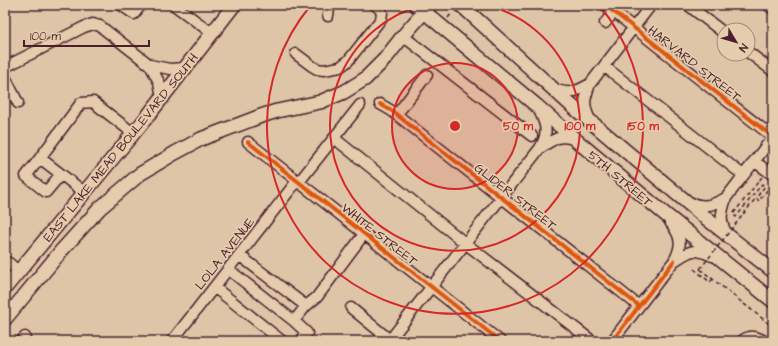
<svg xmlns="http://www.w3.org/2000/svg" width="778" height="346" viewBox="0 0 778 346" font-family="'Architects Daughter',sans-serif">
<rect width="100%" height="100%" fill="#dec5a8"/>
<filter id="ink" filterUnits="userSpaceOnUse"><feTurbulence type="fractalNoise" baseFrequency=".025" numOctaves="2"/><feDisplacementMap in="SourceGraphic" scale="8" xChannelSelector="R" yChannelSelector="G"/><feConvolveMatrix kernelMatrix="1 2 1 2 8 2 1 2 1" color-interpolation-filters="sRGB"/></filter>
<g filter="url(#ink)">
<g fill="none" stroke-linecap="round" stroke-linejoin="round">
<!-- minor casing -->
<g stroke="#4a1f2b" stroke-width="13">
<path id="minor" d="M121 5 134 14 141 5
M174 5 212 33
M605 5 773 137
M688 5 724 33
M768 5 773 9
M328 16 329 8 330 5
M605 23 614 12
M403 36 532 136
M748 52 773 71
M296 54 312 66 317 69 324 70 340 67 348 61 381 19 382 13 380 9 375 5
M150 65 170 69 185 68
M604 66 743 175
M5 67 84 27 93 24 100 26 150 65 159 82 162 97
M5 77 18 103
M554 89C569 95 576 92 590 84
M380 104 392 111 639 306
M397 114 427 75
M590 120C583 105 584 100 590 84L651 5
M334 138 465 243 592 341
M248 142 500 341
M540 148C553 140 560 133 575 140
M40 158 26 176 46 192 61 174
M754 161 773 175
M299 182 360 105
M84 192 40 158 81 103 93 102 133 133
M688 202C705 208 711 206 726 198
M727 235C719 219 721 214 726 198L773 137
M674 261C690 251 693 247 712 256
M5 263H9L19 272
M228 269 294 321 306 306 239 255
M214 287 282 341
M306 306 317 297 364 234
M351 308 384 335 389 341
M294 321 307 333 300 341
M21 341 25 337
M172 341 297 181
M389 341 540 148C549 133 546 124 539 110
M612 341 674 261C683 245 681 236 670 222
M742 341C749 335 757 336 764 341"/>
</g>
<!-- major casing -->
<g stroke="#4a1f2b" stroke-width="16">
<path id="major" d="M416 5 537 106 577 141 666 215 773 301
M461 5 572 106 707 219 773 271
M5 288 147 117 234 5
M5 319 62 250 100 208 140 174 175 153 201 139 261 116 277 111 320 102 344 92 365 79 385 59 403 36 430 5"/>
</g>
<!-- path -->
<path stroke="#4a1f2b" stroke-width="1.5" stroke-dasharray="4 3" stroke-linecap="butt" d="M448 18 451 14
M762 177 733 214 736 217 762 184 765 186 756 198 759 201 771 185
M694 269 710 282 713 279
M700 269 773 327"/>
<!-- minor -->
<use href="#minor" stroke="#e4ccad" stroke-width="10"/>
<!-- major -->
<use href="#major" stroke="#e4ccad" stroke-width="13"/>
<!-- path-bridge -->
<path stroke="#4a1f2b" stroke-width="1.5" stroke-dasharray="4 3" stroke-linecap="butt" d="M700 269 756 198"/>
<!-- cycleway casing -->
<g stroke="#e4ccad" stroke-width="6">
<path id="cycleway" d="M605 5 773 137
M380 104 392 111 639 306
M248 142 500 341
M612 341 674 261"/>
</g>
<!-- cycleway -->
<use href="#cycleway" stroke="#e0560e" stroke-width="4"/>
</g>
</g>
<!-- distance rings -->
<circle cx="455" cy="126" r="63" fill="#d62828" fill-opacity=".12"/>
<g fill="none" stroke="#d62828" stroke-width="2">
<circle cx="455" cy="126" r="63"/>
<path d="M487 5A125 125 0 1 1 423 5"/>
<path d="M599 5A188 188 0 1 1 311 5"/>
</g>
<g text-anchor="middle" stroke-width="3.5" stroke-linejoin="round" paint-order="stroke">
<!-- street labels -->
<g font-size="13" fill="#4a1f2b" stroke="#e4ccad">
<text transform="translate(695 63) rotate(38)" y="5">HARVARD STREET</text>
<text transform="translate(120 147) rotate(-51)" y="5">EAST LAKE MEAD BOULEVARD SOUTH</text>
<text transform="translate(621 178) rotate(40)" y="5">5TH STREET</text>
<text transform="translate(516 196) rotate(38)" y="5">GLIDER STREET</text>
<text transform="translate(380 234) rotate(38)" y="5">WHITE STREET</text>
<text transform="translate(224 253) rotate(-52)" y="5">LOLA AVENUE</text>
</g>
</g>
<circle cx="455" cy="126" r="6" fill="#d62828" stroke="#e4ccad" stroke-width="2"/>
<g font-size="12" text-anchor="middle" font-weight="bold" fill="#d62828" stroke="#e4ccad" stroke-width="3.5" stroke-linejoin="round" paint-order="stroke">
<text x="518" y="130">50 m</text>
<text x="580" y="130">100 m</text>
<text x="643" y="130">150 m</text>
</g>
<!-- margin -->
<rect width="778" height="346" fill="none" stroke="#e4ccad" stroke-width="20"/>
<rect x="10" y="10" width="758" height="326" fill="none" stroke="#4a1f2b" stroke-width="1.5" filter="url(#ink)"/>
<!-- north arrow -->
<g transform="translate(736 42) rotate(128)"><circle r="19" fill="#e4ccad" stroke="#a68779"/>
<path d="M0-3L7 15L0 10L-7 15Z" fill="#4a1f2b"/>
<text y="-6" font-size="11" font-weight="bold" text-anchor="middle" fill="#4a1f2b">N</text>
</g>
<!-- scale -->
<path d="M24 40v6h125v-6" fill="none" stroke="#4a1f2b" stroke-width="2"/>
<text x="30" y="40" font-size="12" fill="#4a1f2b" stroke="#e4ccad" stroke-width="3" paint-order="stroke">100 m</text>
</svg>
